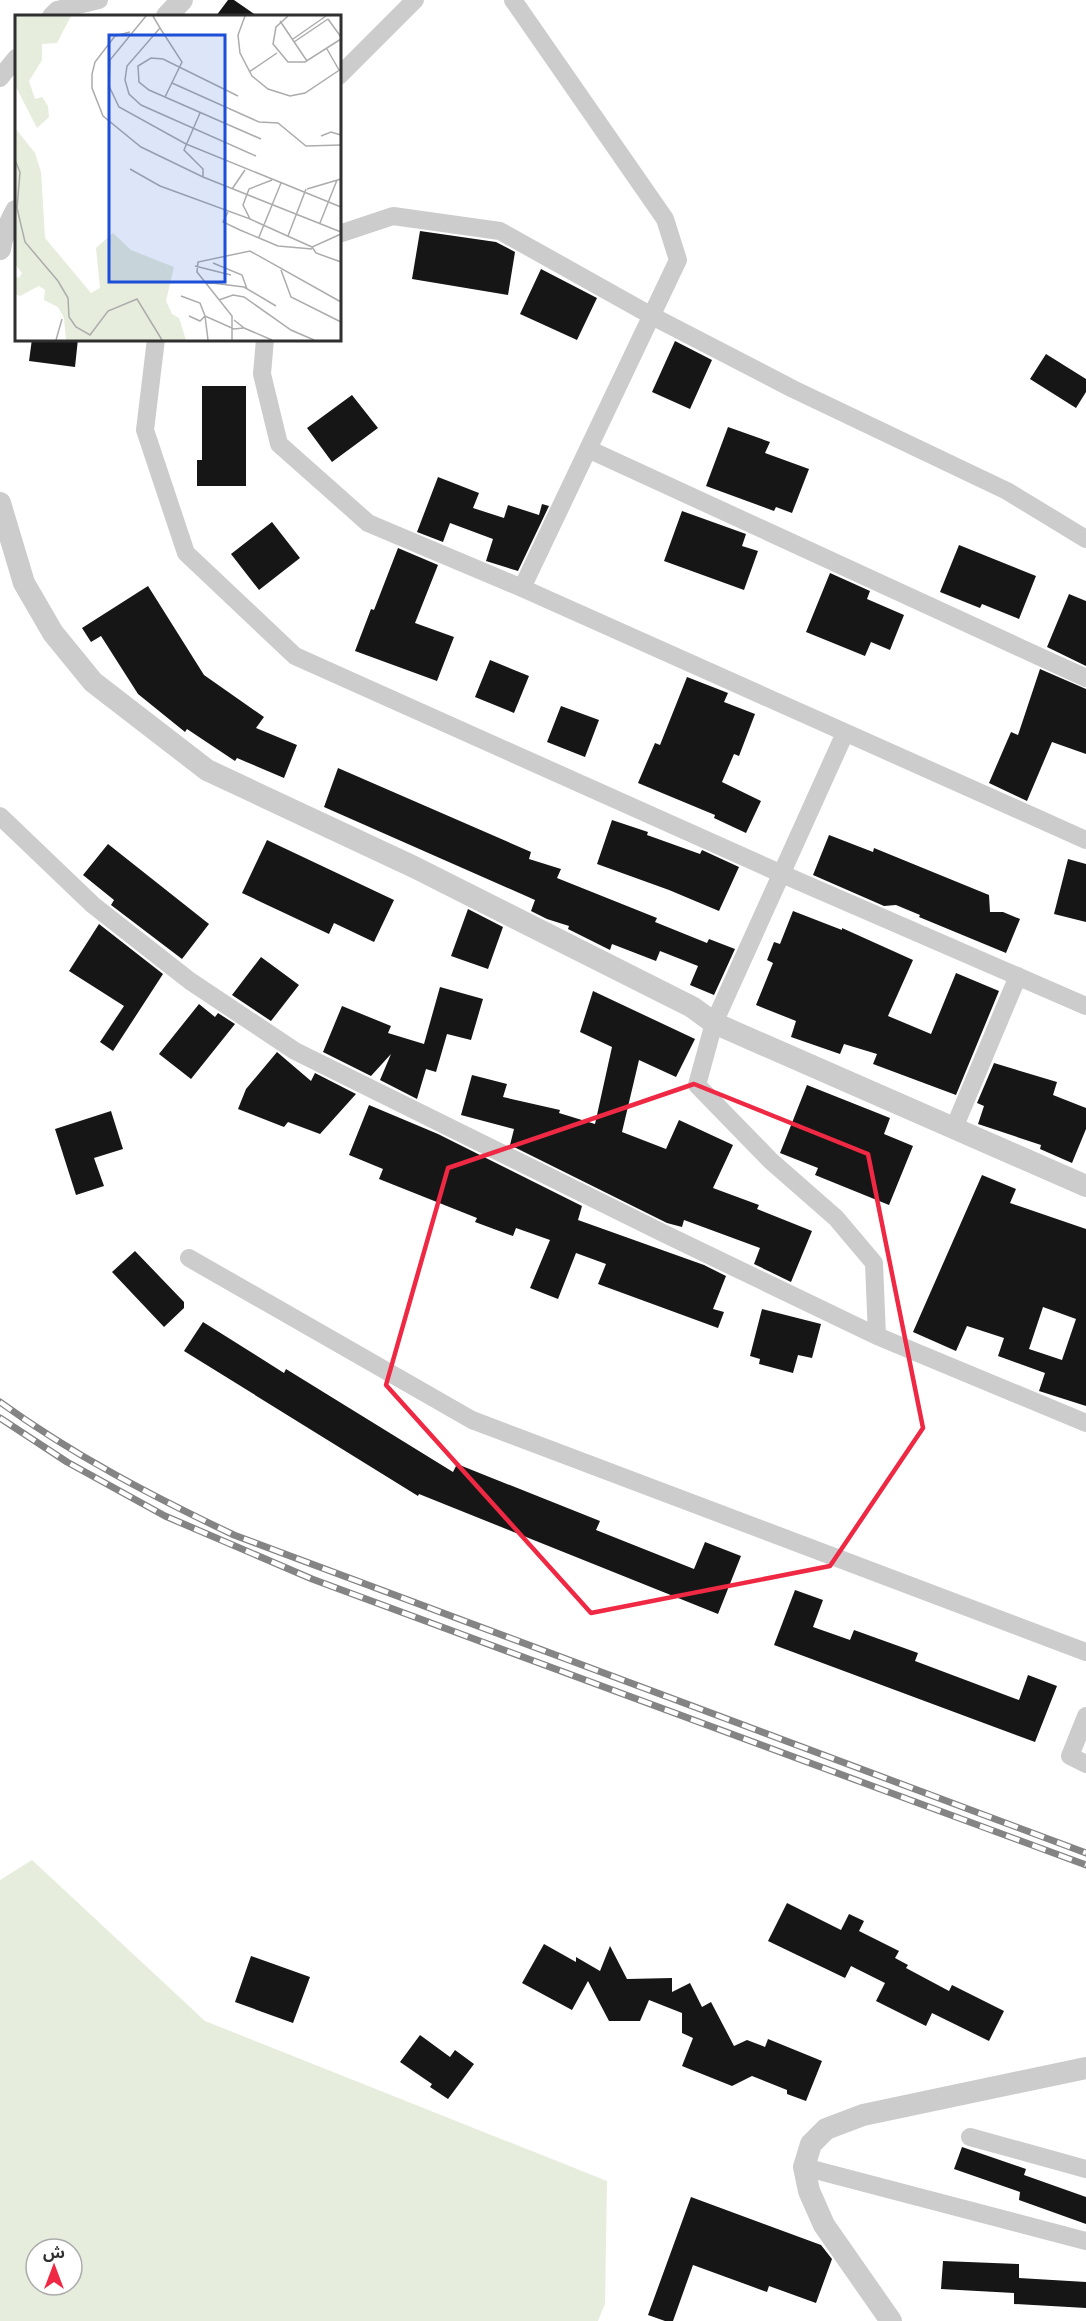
<svg xmlns="http://www.w3.org/2000/svg" width="1086" height="2321" viewBox="0 0 1086 2321" font-family="Jost,'Noto Sans Arabic',sans-serif">
<rect width="100%" height="100%" fill="#fff"/>
<!-- green -->
<path fill="#e6eddc" fill-rule="evenodd" d="M32 1860 205 2021 607 2181 605 2304 598 2321H0V1880ZM36 2249H72V2285H36Z"/>
<!-- building -->
<path fill="#161616" fill-rule="evenodd" d="M228 0H234L257 16H216Z
M420 231 496 242 515 252 508 295 412 279Z
M541 269 597 298 577 340 520 314Z
M32 339H78L75 367 29 361Z
M675 341 712 360 690 409 652 392Z
M1046 354 1086 379V392L1076 408 1030 379Z
M202 386H246V486H197V460H202Z
M352 395 378 428 332 462 307 428Z
M728 427 770 442 765 453 809 469 792 513 776 507 774 511 706 486Z
M438 477 479 493 473 508 504 518 508 505 539 515 542 504 549 506 518 571 486 561 493 539 450 523 443 542 417 532Z
M682 511 746 534 742 546 758 551 744 590 664 561Z
M272 522 300 558 259 590 231 554Z
M959 545 1036 576 1019 619 982 604 980 608 940 592Z
M398 548 438 565 415 623 454 637 437 681 355 651 371 609 374 610Z
M830 573 870 591 867 599 904 615 890 650 871 642 865 656 806 632Z
M148 586 204 675 264 717 256 728 297 745 284 778 237 758 235 761 187 729 185 732 138 694 101 636 91 642 82 628Z
M1069 594 1086 601V666L1047 647Z
M490 660 529 676 514 713 475 697Z
M1040 669 1086 689V754L1052 742 1027 801 989 783 1011 732 1018 735Z
M687 677 728 693 724 702 755 714 739 756 734 754 722 782 761 801 746 833 714 818 715 815 638 783 655 743 660 745Z
M561 706 599 720 585 757 547 742Z
M338 768 531 852 529 859 561 869 557 878 657 918 655 922 707 943 709 939 735 949 714 995 690 985 698 966 660 951 656 961 612 944 610 950 568 929 569 926 547 919 531 911 535 900 324 807Z
M612 820 648 832 647 835 700 854 702 850 739 867 719 911 669 890 597 864Z
M829 835 873 852 874 848 989 895 990 912H1003L1020 919 1006 953 919 917 920 915 896 905 884 906 813 875Z
M267 840 394 900 374 942 334 923 329 934 242 893Z
M108 844 209 924 182 959 111 905 114 900 83 875Z
M1068 859 1086 864V922L1054 914Z
M468 909 503 927 488 969 451 956Z
M793 911 842 930V928L913 960 888 1016 931 1034 956 973 999 991 956 1095 873 1064 877 1054 844 1044 840 1054 791 1037 796 1021 756 1005 773 963 767 960 774 942 780 944Z
M99 924 163 974 113 1051 100 1042 124 1006 69 971Z
M261 957 299 985 271 1021 232 995Z
M440 987 483 999 471 1040 447 1034 436 1072 426 1069 417 1099 380 1080 391 1054 371 1076 323 1052 342 1006 391 1026 388 1033 424 1044Z
M593 991 695 1039 676 1077 639 1060 622 1132 666 1149 679 1120 733 1145 713 1188 759 1205 757 1209 812 1231 791 1282 754 1264 760 1248 684 1220 682 1227 667 1223 510 1145 514 1129 461 1115 472 1075 507 1084 503 1097 560 1110 559 1113 595 1124 612 1047 580 1032Z
M199 1004 215 1017 218 1013 235 1024 191 1079 159 1054Z
M277 1052 311 1081 315 1073 356 1094 320 1134 288 1122 284 1127 238 1109 246 1089Z
M994 1063 1057 1082 1053 1095 1086 1108V1129L1072 1163 1040 1149 1041 1145 978 1124 984 1106 977 1103Z
M807 1085 890 1118 884 1134 913 1146 889 1205 815 1175 818 1168 780 1153Z
M369 1105 438 1134 582 1206 578 1220 704 1265 726 1276 713 1309 724 1312 718 1328 598 1284 606 1264 576 1253 558 1299 530 1288 550 1240 516 1228 513 1236 475 1222 477 1218 379 1179 383 1169 349 1155Z
M111 1111 123 1149 94 1158 104 1186 76 1195 55 1129Z
M982 1175 1016 1189 1010 1203 1086 1229V1406L1039 1391 1045 1373 998 1356 1004 1338 967 1326 956 1351 913 1332ZM1043 1307 1076 1319 1062 1360 1029 1349Z
M135 1251 184 1302V1308L164 1327 112 1272Z
M762 1309 821 1324 812 1358 798 1355 793 1373 759 1364 760 1359 750 1356Z
M203 1322 284 1373 286 1369 453 1472 457 1464 600 1521 596 1530 694 1569 705 1542 741 1556 718 1614 419 1494 418 1496 184 1351Z
M795 1590 823 1600 813 1627 850 1640 854 1630 918 1653 915 1661 1019 1700 1028 1675 1057 1686 1035 1742 774 1645Z
M787 1903 841 1930 849 1914 864 1921 859 1931 899 1951 895 1958 908 1965 906 1968 949 1991 952 1985 1004 2011 989 2041 932 2013 926 2026 876 2001 885 1983 851 1966 845 1978 768 1941Z
M544 1944 576 1962V1957L600 1971 610 1946 627 1979 672 1978V1992L690 1983 702 2007 711 2002 734 2046 747 2040 765 2047 768 2039 822 2061 806 2101 787 2094V2090L752 2076 732 2086 682 2066 693 2038 682 2033V2013L649 2000 640 2021H609L588 1981 572 2010 522 1983Z
M251 1956 310 1977 293 2023 235 2002Z
M420 2035 450 2057 455 2050 474 2064 448 2099 430 2087 432 2084 400 2062Z
M962 2147 1026 2169 1024 2175 1086 2197V2224L1019 2200 1020 2192 954 2169Z
M691 2197 821 2245 832 2259 816 2303 769 2286 767 2292 693 2265 673 2321H665L648 2315Z
M943 2261 1019 2264V2278L1086 2282V2308L1014 2304V2293L941 2289Z"/>
<g fill="none" stroke-linecap="round" stroke-linejoin="round">
<!-- minor -->
<path stroke="#ccc" stroke-width="18" d="M513 0 665 219 678 260 522 588
M51 16 57 10 99 0
M339 76 415 0
M0 78 16 58
M339 234 393 216 500 231 652 316 793 389 1007 491 1086 539
M156 339 145 430 186 553 295 656 782 874 1086 1006
M265 339 262 374 279 444 368 523 522 588 1086 840
M588 449 1086 678
M0 816 93 905 190 981 295 1051 665 1234 877 1336 874 1263 836 1218 771 1161 697 1085 714 1023 845 733
M954 1128 1018 976
M189 1258 472 1420 1086 1652
M877 1336 1086 1423
M1086 1716 1070 1756 1086 1764
M970 2137 1086 2169
M804 2167 1086 2241"/>
<!-- tertiary -->
<path stroke="#ccc" stroke-width="22" d="M167 16 182 0
M0 249 2 239 16 211
M0 503 24 583 53 633 93 682 207 770 414 867 692 1007 714 1023 1086 1186
M891 2321 824 2225 809 2191 804 2167 811 2144 826 2129 863 2115 1086 2068"/>
<!-- rail casing -->
<g stroke="#848484" stroke-width="7">
<path id="rail" d="M0 1402C73 1455 152 1496 234 1535L1086 1853
M0 1418 67 1462 165 1516 312 1579 1086 1865"/>
</g>
<!-- rail -->
<use href="#rail" stroke="#fff" stroke-width="4.5" stroke-dasharray="14" stroke-linecap="butt"/>
</g>
<!-- marked area -->
<path fill="none" stroke="#ef2943" stroke-width="4.5" stroke-linejoin="round" d="M694 1084 868 1154 923 1428 830 1566 591 1613 386 1385 448 1168Z"/>
<!-- overview -->
<g transform="translate(15 15)">
<rect width="326" height="326" fill="#fff"/>
<path d="M0 1H56L42 28 27 29V45L14 66 20 84 27 82 33 91 34 102 22 113 0 70ZM0 113 20 138 26 157 30 223 76 278 85 273 81 233 98 218 116 235 159 252 151 286 157 299 164 303 171 325H51L49 303 43 292 29 285 30 275 24 271 5 281 0 279V261L4 263 7 258 0 249Z" fill="#e6eddc"/>
<path fill="none" stroke="#acacac" stroke-width="1.5" d="M131 1 95 45 94 71 104 92 171 129 326 192M138 1 145 13 112 51 110 65 114 79 126 90 241 141M230 1 223 20 225 38 237 61 253 74 275 81 290 78 326 54M273 1 261 12 258 29 273 47H290L326 24M313 4 326 22M265 6 292 46M145 13 167 47 150 82M115 17 100 21 80 47 77 59V73L88 101 126 132 188 162V154L169 135 185 98M278 24 311 1M279 27 313 4M312 34 324 55M234 57 262 38M157 68 244 107 263 108 291 131 326 130M223 81 148 44 136 43 123 51 124 67 134 75 246 124M306 121 316 117 326 120M0 145 5 157 2 193 10 227 43 266 53 283 54 302 61 312 75 320 93 296 122 284 147 325M115 154 145 171 235 204 228 190 234 174 257 165M188 162 326 217M217 174 230 155M292 174 326 164M213 197 208 207 225 215 263 231 297 234M235 204 297 232M305 208 322 165M326 219 297 232 301 238 326 247M273 221 291 174M244 222 266 168M198 248 227 260 232 274M180 251 216 260M266 255 276 282 326 307M189 267 229 272 261 291M166 281 185 288 190 301 185 306 174 301M204 285 218 280 229 282 276 315 299 325M229 313 257 325M41 325 47 304M193 325 190 301 219 314 229 313 219 305M217 325V301L182 257 183 247 235 236 326 287"/>
<path fill="#1d4ed8" fill-opacity="0.15" stroke="#1d4ed8" stroke-width="3" d="M94 20H210V267H94Z"/>
<rect width="326" height="326" fill="none" stroke="#2f2f2f" stroke-width="3"/>
</g>
<!-- north arrow -->
<g transform="translate(54 2267)"><circle r="28" fill="#ffffff" stroke="#acacac" stroke-width="1.5"/>
<path d="M0-4.5L10 22L0 15L-10 22Z" fill="#ef2943"/>
<text y="-9" font-size="16" font-weight="bold" text-anchor="middle" fill="#2f2f2f">ش</text>
</g>
</svg>
